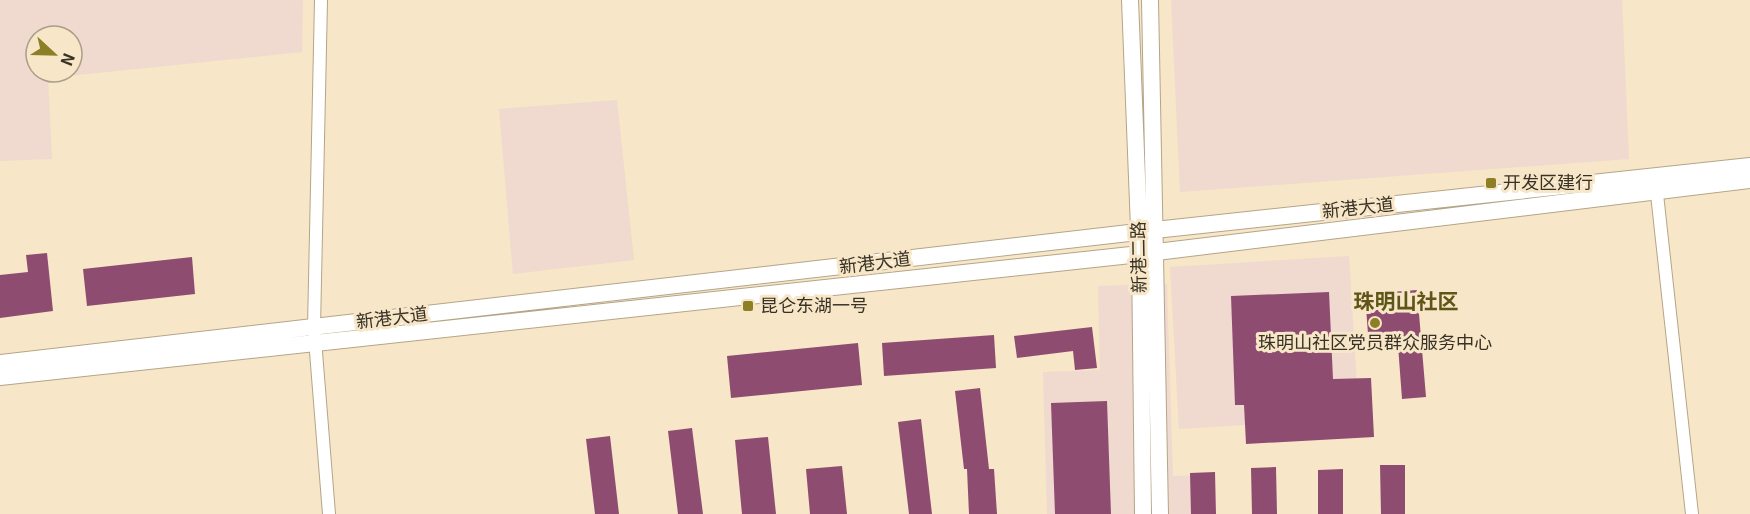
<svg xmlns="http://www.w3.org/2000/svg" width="1750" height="514" viewBox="0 0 1750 514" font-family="Georgia,'Noto Sans SC',serif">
<rect width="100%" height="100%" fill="#f7e6c7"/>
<!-- commercial -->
<path fill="#f0d9ce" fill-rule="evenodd" d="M0 0H303L302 52 48 78 52 159 0 161ZM36 36H72V72H36Z
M1171 0H1622L1629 159 1180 192Z
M617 100 634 260 513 274 499 109Z
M1349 256 1359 418 1179 429 1170 267Z
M1167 284 1173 476 1212 475 1213 514H1047L1043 372 1100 370 1098 286Z"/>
<!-- building -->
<path fill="#8f4c71" d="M47 253 53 311 0 318V275L28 272 26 255Z
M192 257 195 294 87 306 83 269Z
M1417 290 1426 397 1402 399 1397 332 1368 334 1365 294Z
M1329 292 1333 379 1371 378 1374 437 1246 444 1244 405H1235L1231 296Z
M1092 327 1097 368 1075 370 1073 351 1017 358 1014 336Z
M994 335 996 368 884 376 882 343Z
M858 343 862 385 731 398 727 356Z
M980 388 989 469H994L997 514H969L967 469H964L955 391Z
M1107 401 1111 514H1055L1051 403Z
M921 419 932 514H909L898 422Z
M692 428 703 514H678L668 431Z
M610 436 619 514H595L586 439Z
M768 437 776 514H742L735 440Z
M1380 465H1405V514H1381Z
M842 466 847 514H810L806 469Z
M1276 467 1277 514H1252L1251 468Z
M1343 469V514H1318V470Z
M1215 472 1216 514H1191L1190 473Z"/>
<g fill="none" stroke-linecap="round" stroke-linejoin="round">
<!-- minor casing -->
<g stroke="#b5a588" stroke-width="14">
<path id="minor" d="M321 0 314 327 329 514
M1656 185 1692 514"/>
</g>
<!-- secondary casing -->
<g stroke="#b5a588" stroke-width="18">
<path id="secondary" d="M1130 0 1140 254 1143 514
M1150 0 1160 514
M0 363 1155 230 1750 166
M0 377 1140 254 1750 180"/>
</g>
<!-- minor -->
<use href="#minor" stroke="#fff" stroke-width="12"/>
<!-- secondary -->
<use href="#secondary" stroke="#fff" stroke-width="16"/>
</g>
<!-- markers -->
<g fill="#8c7f25" stroke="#f7e6c7" stroke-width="2">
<rect x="1485" y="177" width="12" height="12" rx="3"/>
<rect x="742" y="300" width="12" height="12" rx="3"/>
<circle cx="1375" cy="323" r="6"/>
</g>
<g text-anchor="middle" stroke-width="6" stroke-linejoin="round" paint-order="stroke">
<!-- poi labels -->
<g font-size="18" fill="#383226" stroke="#f7e6c7" text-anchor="start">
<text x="1503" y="189">开发区建行</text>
<text x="760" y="312">昆仑东湖一号</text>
<text x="1375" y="349" text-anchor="middle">珠明山社区党员群众服务中心</text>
</g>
<!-- street labels -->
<g font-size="18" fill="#383226" stroke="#f7e6c7">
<text transform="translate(1358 208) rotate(-6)" y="6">新港大道</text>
<text transform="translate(1139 257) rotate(-91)" y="6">新港二路</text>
<text transform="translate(875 263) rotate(-7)" y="6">新港大道</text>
<text transform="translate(392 318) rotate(-7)" y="6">新港大道</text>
</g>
<!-- quarter labels -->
<g font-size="21" font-weight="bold" fill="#5e5518" stroke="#f7e6c7">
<text x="1406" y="309">珠明山社区</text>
</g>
</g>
<!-- north arrow -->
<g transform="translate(54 54) rotate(112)"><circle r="28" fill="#f7e6c7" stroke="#ab9e87" stroke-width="1.5"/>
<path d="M0-4.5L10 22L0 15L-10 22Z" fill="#8c7f25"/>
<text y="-9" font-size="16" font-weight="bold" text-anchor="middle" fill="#383226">N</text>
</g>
</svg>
